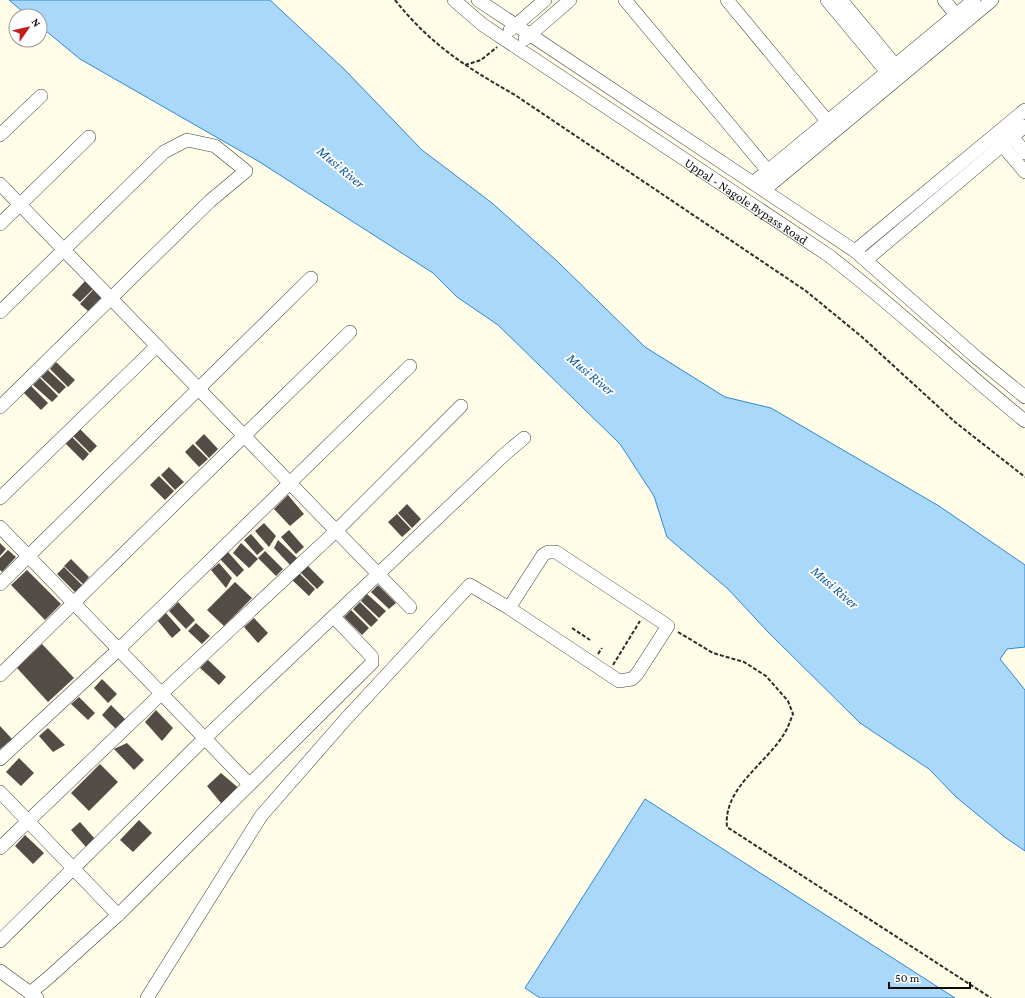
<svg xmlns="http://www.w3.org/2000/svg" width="1025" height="998" viewBox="0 0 1025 998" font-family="'Crimson Pro',serif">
<rect width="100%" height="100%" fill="#fffce8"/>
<!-- water -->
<path fill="#a9d8fa" stroke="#2c89d5" d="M9 0H270L345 70 422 150 492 203 557 261 645 347 725 397 771 408 939 506 1025 565V647L1007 649 1000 659 1025 690V851L1006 838 956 797 929 769 860 723 768 632 728 589 667 537 654 496 620 444 498 325 457 297 433 273 258 161 80 59 40 26V16H28Z
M645 799 955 998H540L525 988Z"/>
<!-- building -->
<path fill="#544c46" d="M86 280 94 288 80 302 72 295Z
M94 289 102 297 88 311 80 304Z
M56 362 75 380 68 387 50 369Z
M48 370 66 387 59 394 41 377Z
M40 378 58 396 52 402 33 385Z
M30 385 48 403 41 410 23 392Z
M79 428 97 446 90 453 72 435Z
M204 434 218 449 209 458 195 443Z
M71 436 89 454 83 461 65 443Z
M193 444 208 459 199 467 185 452Z
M169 467 184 482 175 490 161 475Z
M159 476 174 491 165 500 150 485Z
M288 495 304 514 290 526 274 509Z
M407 504 421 519 412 528 398 513Z
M397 514 411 529 402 537 388 522Z
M264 523 276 536 269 547 255 531Z
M289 530 304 547 296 554 281 537Z
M251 534 264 549 257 555 244 540Z
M278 540 297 558 290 565 274 548Z
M0 543 6 549 0 556Z
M241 543 258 559 249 568 233 553Z
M8 550 16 557 2 572 0 570V558Z
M265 551 283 569 276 576 258 558Z
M228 552 244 570 237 577 220 559Z
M71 559 89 577 83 584 64 566Z
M219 563 232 578 226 588 211 570Z
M306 564 324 582 317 589 299 571Z
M64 567 82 585 75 592 57 574Z
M27 570 61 604 45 620 11 585Z
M297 571 315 589 309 596 290 578Z
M235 582 252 598 224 626 207 610Z
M378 585 396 603 389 609 371 592Z
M367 594 386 611 379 618 361 601Z
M178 602 195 620 186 629 169 611Z
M360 602 378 620 371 627 353 609Z
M351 610 369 628 362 635 344 617Z
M166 613 181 630 172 638 158 621Z
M254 618 268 633 258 643 244 627Z
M196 623 210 636 202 644 188 631Z
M42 644 74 678 48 702 17 668Z
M208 660 226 677 219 685 200 668Z
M102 679 117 694 108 703 94 688Z
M79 697 95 713 88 720 71 704Z
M111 705 126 720 117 730 102 715Z
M156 710 173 728 162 741 145 722Z
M0 726 12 739 0 749Z
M48 728 65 745 53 752 39 736Z
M127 743 144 760 134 770 114 749Z
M19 758 34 773 21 786 6 772Z
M100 764 118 782 89 811 71 793Z
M221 773 242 791 225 808 207 786Z
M139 820 152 833 133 852 120 840Z
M80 822 95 839 86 847 71 830Z
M25 835 44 853 33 864 15 846Z"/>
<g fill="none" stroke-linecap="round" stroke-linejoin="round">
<!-- minor casing -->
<g stroke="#3e3e3e" stroke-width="14">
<g id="minor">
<path id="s1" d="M454 0 483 25 828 255C896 307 958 367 1025 421"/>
<path d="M478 0 855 251 977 358 1025 397"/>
<path d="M625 0 768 171"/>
<path d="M727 0 833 128"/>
<path d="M827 0 892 78"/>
<path d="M841 0 901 72"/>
<path d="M944 0 961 21"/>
<path d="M510 30 545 0"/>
<path d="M525 39 570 0"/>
<path d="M1008 131 1025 153"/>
<path d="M0 135 41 96"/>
<path d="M997 139 1025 172"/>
<path d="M753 183 974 0"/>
<path d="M0 184 410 607"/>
<path d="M764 190 992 0"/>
<path d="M0 224 89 137"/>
<path d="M855 251 1025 110"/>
<path d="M866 260 1025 126"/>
<path d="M0 312 164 152 187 140 215 146 246 171 210 201 0 407"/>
<path d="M0 498 157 346"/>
<path d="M0 527 249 784"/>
<path d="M0 584 311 278"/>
<path d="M0 675 350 332"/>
<path d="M0 759 118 650 410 366"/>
<path d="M0 792 118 915"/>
<path d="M0 848 161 694 336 531 461 406"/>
<path d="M0 941 204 739 505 454 524 438"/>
<path d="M0 971 37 998"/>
<path d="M30 993 47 979 118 915 372 663V657L334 617"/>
<path d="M147 998 261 816 344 721 470 585 509 608 619 681 632 679 637 674 668 626 556 552H548L543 555 509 608"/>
</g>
</g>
<!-- path -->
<path stroke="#2d2d2d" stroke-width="2" stroke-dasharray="4 2" stroke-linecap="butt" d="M395 0C431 45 466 67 515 95L806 291 862 337 955 422 1025 477
M465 65 481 60 497 47
M572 628 590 640
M678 632 713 653 744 662 766 676 788 701 793 714C790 721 788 728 784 734 766 764 723 788 727 827L991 998
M598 654 602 648
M613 665 640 621"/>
<!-- minor -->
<use href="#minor" stroke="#fff" stroke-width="13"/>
</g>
<g text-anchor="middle" stroke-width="4" stroke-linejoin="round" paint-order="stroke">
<!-- street labels -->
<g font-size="13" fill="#0b0b0b" stroke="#fff">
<text dy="5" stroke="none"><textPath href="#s1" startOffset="355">Uppal - Nagole Bypass Road</textPath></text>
</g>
<!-- water labels -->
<g font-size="14" font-style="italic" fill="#0e5aa3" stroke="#fff">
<text transform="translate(341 167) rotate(40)" y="5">Musi River</text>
<text transform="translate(591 374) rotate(40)" y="5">Musi River</text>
<text transform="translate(835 587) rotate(41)" y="5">Musi River</text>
</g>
</g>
<!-- north arrow -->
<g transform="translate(28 28) rotate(56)"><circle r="19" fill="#ffffff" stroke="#9d9d9d"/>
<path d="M0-3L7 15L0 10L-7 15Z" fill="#c21c1b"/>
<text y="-6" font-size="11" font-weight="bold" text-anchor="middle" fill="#0b0b0b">N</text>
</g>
<!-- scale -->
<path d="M889 982v6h81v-6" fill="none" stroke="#0b0b0b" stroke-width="2"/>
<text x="895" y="982" font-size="12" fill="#0b0b0b" stroke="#ffffff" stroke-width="3" paint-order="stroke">50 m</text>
</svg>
